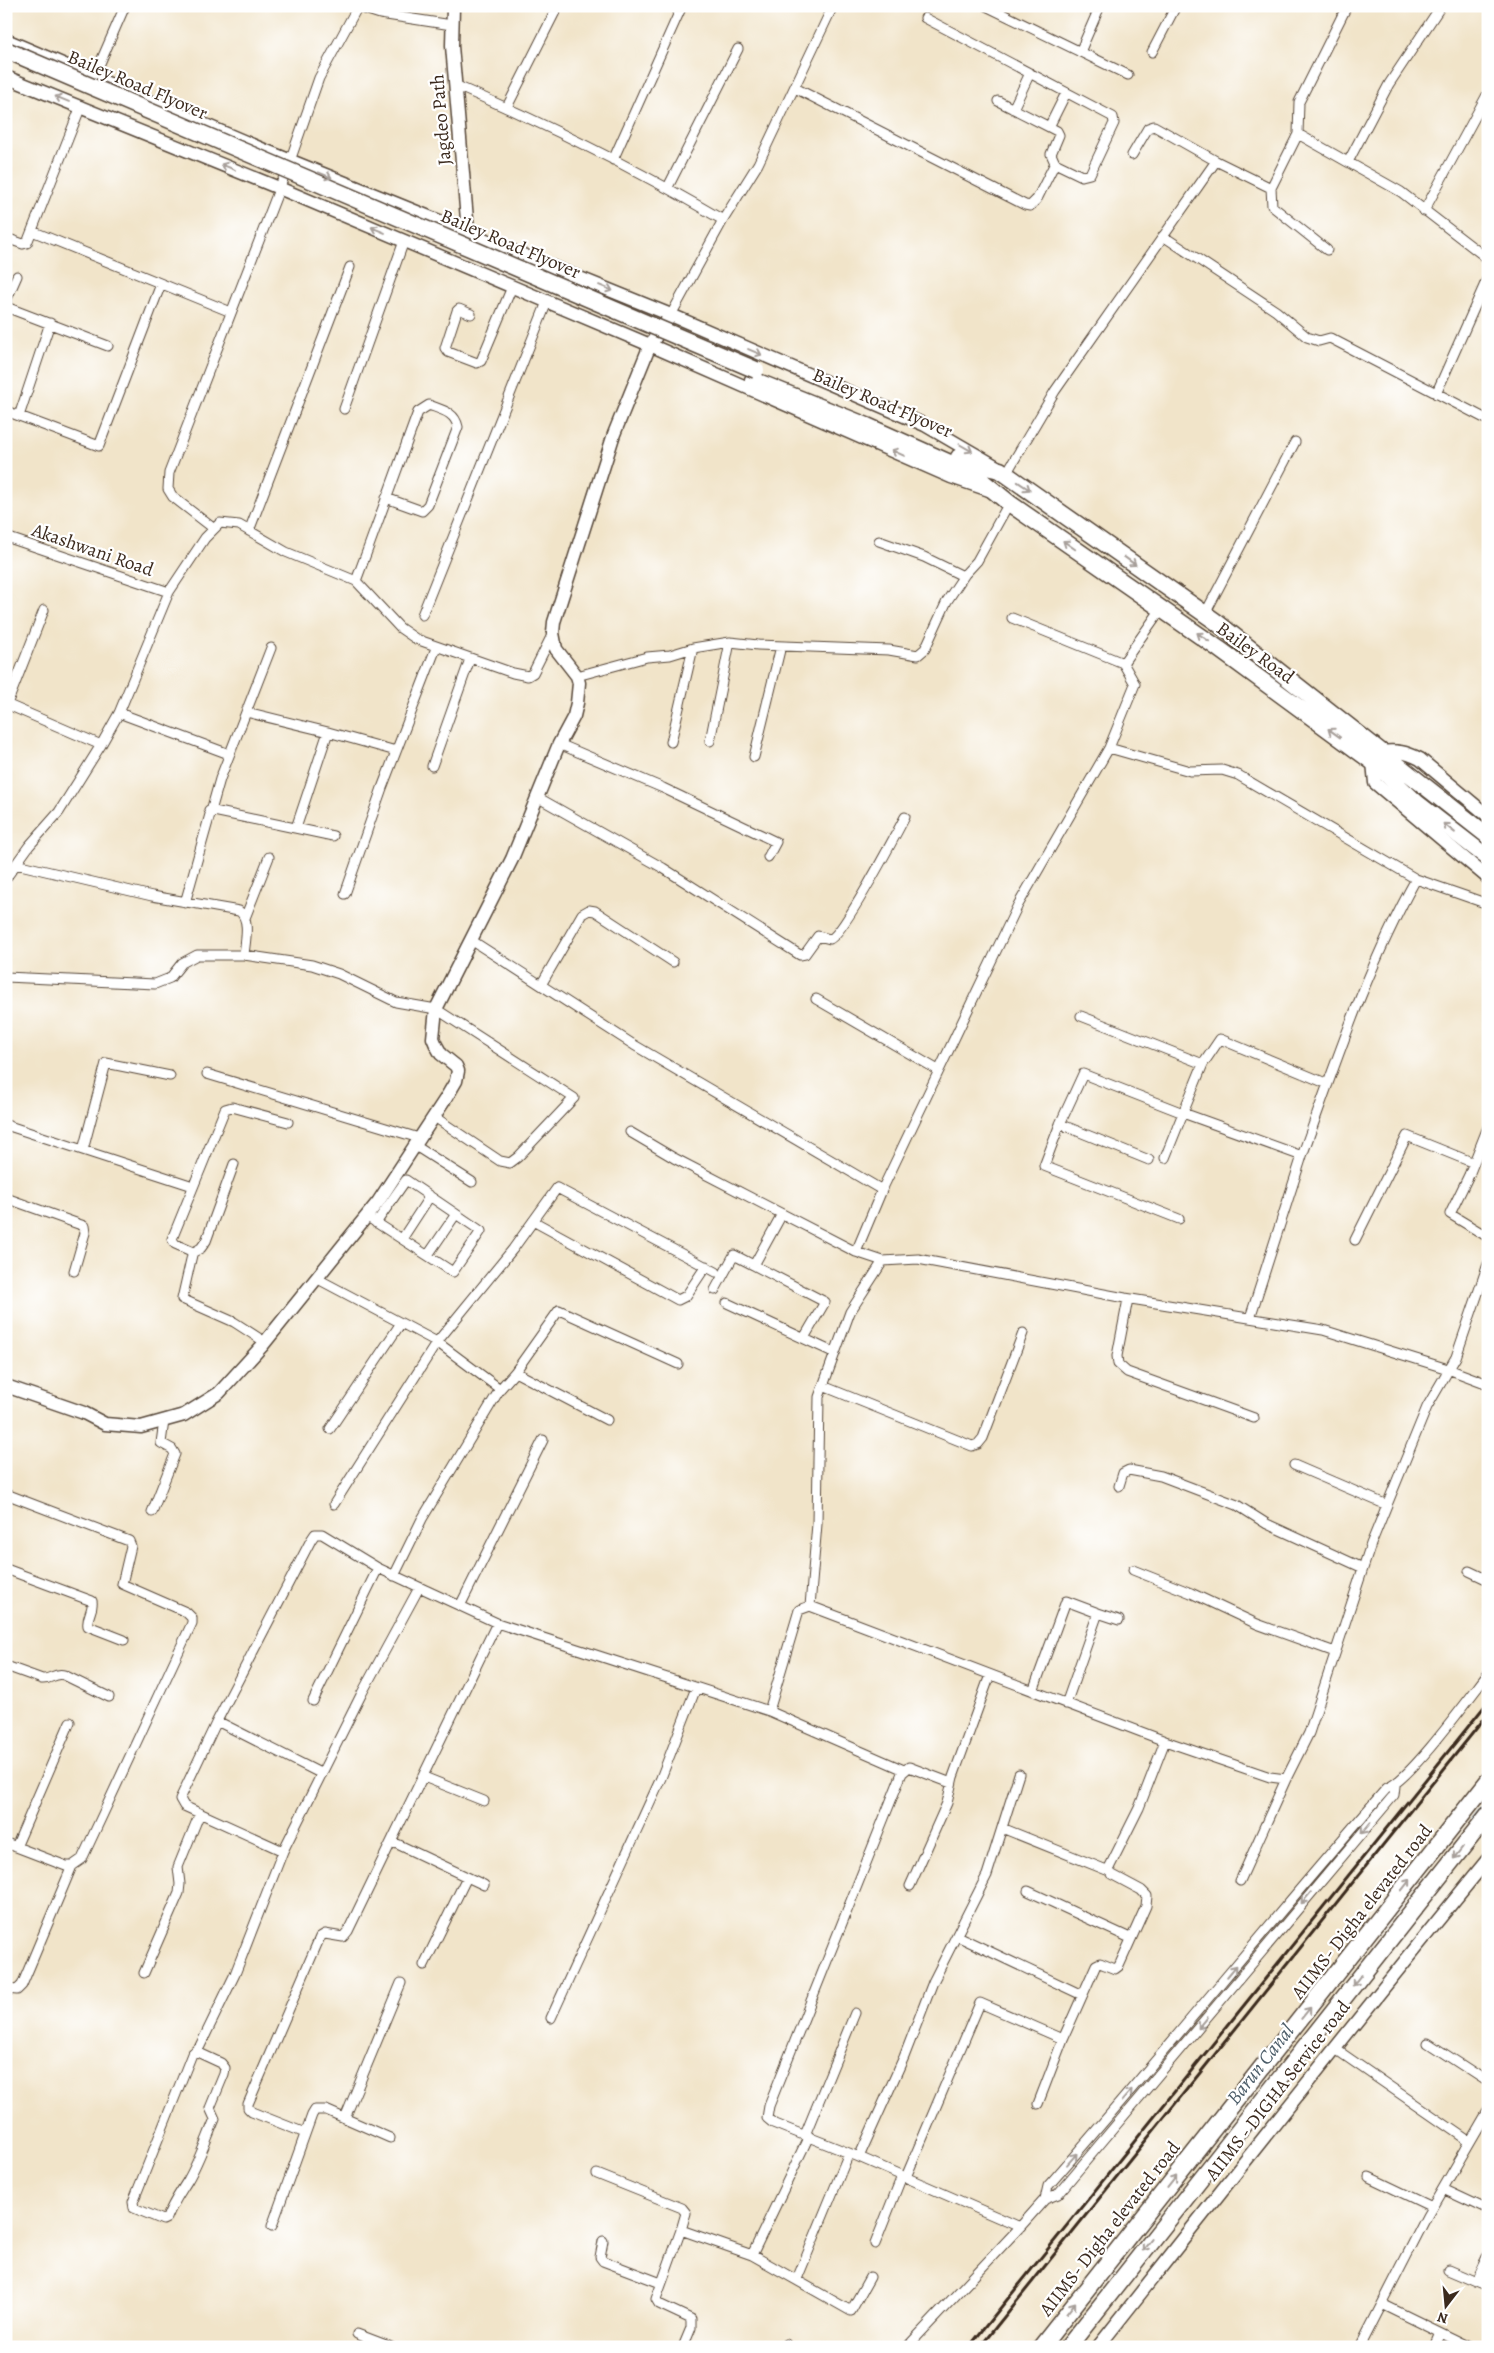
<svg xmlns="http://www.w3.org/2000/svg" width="1494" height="2353" viewBox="0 0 1494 2353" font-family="Alegreya,serif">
<rect width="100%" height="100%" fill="#fff"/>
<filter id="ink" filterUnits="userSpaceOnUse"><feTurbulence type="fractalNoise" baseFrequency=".02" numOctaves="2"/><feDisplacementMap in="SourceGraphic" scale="10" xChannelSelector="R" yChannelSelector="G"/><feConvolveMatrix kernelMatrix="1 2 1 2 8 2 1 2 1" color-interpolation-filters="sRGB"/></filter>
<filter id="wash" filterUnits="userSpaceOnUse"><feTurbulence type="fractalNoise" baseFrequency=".0096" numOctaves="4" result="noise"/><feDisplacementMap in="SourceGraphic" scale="20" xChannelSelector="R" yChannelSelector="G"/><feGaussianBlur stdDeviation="1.12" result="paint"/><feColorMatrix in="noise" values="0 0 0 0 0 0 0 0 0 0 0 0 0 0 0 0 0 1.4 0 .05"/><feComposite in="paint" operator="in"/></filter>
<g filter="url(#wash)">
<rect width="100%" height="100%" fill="#f1e4c9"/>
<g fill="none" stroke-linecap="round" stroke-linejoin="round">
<!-- canal -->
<path stroke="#65a9da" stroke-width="10" d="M1476 1819 1488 1804"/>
</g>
</g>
<g filter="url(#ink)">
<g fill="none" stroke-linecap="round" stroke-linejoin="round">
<!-- street casing -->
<g stroke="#564638" stroke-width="11">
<path id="street" d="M355 6 380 14 452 25
M986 6 1128 75
M1347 6 1299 102 1298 134 1401 192 1488 259
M1080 52 1100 6
M1152 52 1176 6
M94 77 125 6
M457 86C548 125 638 170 723 220
M795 88 1025 205 1030 206 1037 199 1055 163 1082 176 1090 174 1114 123 1113 117 925 18
M998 101 1057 131 1059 135 1051 154 1055 163
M507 107 558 6
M1013 109 1030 73
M1049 127 1066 93
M1132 155 1148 128 1154 126 1216 161
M613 160 682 6
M1348 162 1389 84 1441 6
M668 187 738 49
M1271 188 1272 206 1327 250
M1424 211 1488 93
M32 231 231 312
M1163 236 1276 311 1307 337 1319 341 1330 338 1488 420
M6 238 23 244 27 243 81 106
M6 301 17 276
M6 307 108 346
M471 314 459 309 457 311 445 348 448 352 477 363 481 361 512 287
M671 315 723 220 758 164 833 6
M1436 394 1488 277
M344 409 404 241
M6 411 99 446 161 284
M19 416 50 323
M1006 474 1055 391 1216 161 1271 188 1298 134
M213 528 173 497 168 489 169 473 290 161 319 78 358 6
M249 531 350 267
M6 537 169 592
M879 541 924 557 963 576
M356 581C377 525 397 469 418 412L429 405C442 410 455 412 458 427L428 505 422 511 386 498
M1205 614 1295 442
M422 615 547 302
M1123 663 1161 609
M577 676 647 657 670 655 693 648 730 642 758 645 889 650 918 655 925 649 947 601 965 574 977 561 1009 503
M6 704 101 745
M7 704 44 610
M246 712 328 732 296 828
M119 713 229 754
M328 732 396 751
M710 741 730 642
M671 742 693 648
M559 744 663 788 776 842 768 857
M1109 748 1190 771 1222 770 1238 775 1416 879 1485 903 1488 902
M754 757 781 646
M432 766 470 659
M537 797 663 868 800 955 805 954 818 936 830 939C843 935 895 836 905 817
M209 810 333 836
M16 864 152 896 239 911C251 919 245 942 244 955
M6 878 29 846 59 812 101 745 119 713 169 592 205 538 220 523 239 525 286 552 356 581 400 628 416 639 513 673 528 676 533 673 553 633
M345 894 382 788 436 648
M185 903 220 779 271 648
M245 918 269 857
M471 940 634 1045 882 1190 1018 905 1109 748 1135 684 1123 663 1012 618
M6 977 155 984 170 978 182 963 197 955H244L312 965 339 974 396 1002 436 1009 574 1098 518 1157 510 1163 500 1161 433 1116
M541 985 582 914 589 910 595 911 673 962
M816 999 938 1070
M1081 1016 1203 1064 1183 1113 1083 1074 1060 1124 1044 1166 1179 1219
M1203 1064 1220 1039 1328 1084
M207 1074 419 1138
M1060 1124 1149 1160
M6 1125 193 1186
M1488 1127 1469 1175 1450 1214 1488 1237
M630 1132 674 1158 856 1252 883 1261 918 1259 1125 1298 1323 1330 1448 1369 1488 1384
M414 1145 472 1182
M83 1150 106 1063 170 1076
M1302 1156C1336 1062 1367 967 1416 879
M1165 1158 1183 1113 1302 1156 1250 1318
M6 1198 84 1226 85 1233 74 1271
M366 1216 453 1272 481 1231 406 1180 376 1223
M533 1221 678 1300 686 1296 706 1266
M402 1239 430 1196
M1355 1240 1407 1136 1474 1163
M856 1252 882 1190
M192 1253 201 1248 206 1241 234 1164
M428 1255 456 1214
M754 1265 782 1214
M316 1278 437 1342 334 1504
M715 1290 734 1255 825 1302 804 1338
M1128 1299 1117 1356 1118 1364 1127 1372 1254 1418
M727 1303 835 1353
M265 1342 234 1322 182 1299 192 1255 191 1251 175 1244 172 1239 225 1109 232 1107 288 1122
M515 1372 607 1420
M823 1386 972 1446 978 1444 983 1438 1023 1333
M500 1389 437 1342 513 1249 557 1188 716 1272
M330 1429 401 1323
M1294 1465 1387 1505
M1119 1486 1123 1473 1129 1470 1161 1476 1237 1505 1267 1524 1363 1568
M6 1494 129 1541 131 1546 122 1584 186 1612 192 1618V1623L82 1859 72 1866H66L6 1843
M152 1512 175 1454 172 1449 161 1443 164 1421
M6 1569 92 1601C94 1610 86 1617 88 1626L124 1640
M1133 1570 1191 1593 1257 1624 1335 1652
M1469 1571 1488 1580
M394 1576 422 1519 500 1389 515 1372 559 1310 678 1364
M460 1606 543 1440
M810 1606 817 1524 819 1397 850 1312 883 1261
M1098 1613 1119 1620
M6 1666 42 1679C51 1680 55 1672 64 1675L109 1697
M1033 1691 1066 1601 1098 1613 1066 1704
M313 1701 378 1568
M769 1711 904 1770
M217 1721 322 1774
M424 1777 484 1801
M951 1783 909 1767 902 1773 769 2106 767 2118 773 2123 859 2157 1020 2227
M1002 1828 1109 1871
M393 1842 484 1885
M16 1847 70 1722
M283 1851 184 1806 180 1799 217 1721 311 1540 315 1534H322L378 1568 497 1623 769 1711 799 1610 810 1606 1165 1741 1270 1777 1286 1779 1309 1733 1371 1544 1427 1407 1456 1357 1488 1264
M1240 1881 1286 1779
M910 1886 947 1803 953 1777 990 1675
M1028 1891 1130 1938
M957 1936 1082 1995
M424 1965 467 1877
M144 1973 179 1893 180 1884 178 1867 200 1813
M6 1989 17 1990 22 1985 72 1866
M551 2018 661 1778 696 1688
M1428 2043 1488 2082
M1334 2048 1470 2142
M195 2051 221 2063 225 2068 224 2074 210 2108 215 2119C206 2140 199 2161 188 2180 180 2193 172 2204 167 2218L163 2220 134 2208 133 2202 192 2054 200 2046 235 1974 283 1851 362 1693 419 1588
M1038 2104 1063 2039
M345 2118 401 1983
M305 2133 252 2112 248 2108V2104L320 1937 325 1934 343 1937 348 1931 497 1623
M805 2135 855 2013
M859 2157 904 2057 933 1982 987 1875 1019 1774
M597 2174 682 2208 686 2213 681 2230
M906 2177 980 2003 1063 2039 1096 1965 1100 1963 1115 1969 1119 1966 1146 1906 1147 1896 1141 1890 1111 1874 1109 1868 1139 1808 1165 1741
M1369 2177 1432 2207
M1443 2189 1488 2210
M1045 2199 1058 2194 1394 1795 1395 1786
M272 2226 312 2115 315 2110H326L390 2138
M603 2241 600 2257 603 2261 661 2283
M875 2244 902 2176
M752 2255 809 2136
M1448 2270 1488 2287
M797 2279 849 2153
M1476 2282 1488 2257
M1382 2304 1470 2347
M357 2334 391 2347
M908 2346 1020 2227 1045 2199 1048 2186C1163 2055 1272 1919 1387 1788 1409 1781 1470 1697 1488 1674
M683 2347 691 2328V2319L659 2304 656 2299 681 2230 752 2255 851 2311 870 2277
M784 2347 786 2344
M1360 2347 1427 2216 1488 2111
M1435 2347 1441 2333"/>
</g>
<!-- secondary casing -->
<g stroke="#564638" stroke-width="15">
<path id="secondary" d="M453 6 452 46 468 231
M6 40 264 150 671 315 925 425 997 467
M6 77 279 188 650 345 951 477 989 490
M1381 752C1397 750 1406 752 1420 759L1488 816
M1373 762 1375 783 1488 878
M6 1386 84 1413 105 1424 141 1427 184 1415 219 1393 262 1346 378 1202 446 1098 456 1081 458 1071 456 1066 441 1054 436 1045 433 1038 436 1009 512 859 559 744 574 716 577 703 579 683 577 676 556 649 553 633 554 622 614 434 650 345 671 315
M1098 2347C1227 2184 1356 2020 1488 1859"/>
</g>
<!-- highway casing -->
<g stroke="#564638" stroke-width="19">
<path id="highway" d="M753 380 867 426 972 473 1009 503 1219 649 1373 762 1417 803 1488 858
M959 457 977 465 1000 470 1215 621 1488 836
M1041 2347 1488 1781
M1068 2347 1488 1815"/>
</g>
<!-- street -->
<use href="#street" stroke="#fff" stroke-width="9"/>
<!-- secondary -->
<use href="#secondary" stroke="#fff" stroke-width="12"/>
<!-- highway -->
<use href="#highway" stroke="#fff" stroke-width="16"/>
<!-- rail -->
<path stroke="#3b2a1e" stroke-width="3" d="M969 2347 1488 1702
M980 2347 1488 1714"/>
<!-- highway-bridge casing -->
<g stroke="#564638" stroke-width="19" stroke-linecap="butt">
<path id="highway-bridge" d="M6 50 756 370"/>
</g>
<!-- highway-bridge -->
<use href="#highway-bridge" stroke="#fff" stroke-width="16"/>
</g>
<!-- one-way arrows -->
<defs><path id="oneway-shaft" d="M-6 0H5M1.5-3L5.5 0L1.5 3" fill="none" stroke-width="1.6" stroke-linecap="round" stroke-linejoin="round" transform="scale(1.25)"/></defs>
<g stroke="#a79f9a">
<use href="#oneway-shaft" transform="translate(62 99) rotate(-158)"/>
<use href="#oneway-shaft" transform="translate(228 167) rotate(-157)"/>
<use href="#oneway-shaft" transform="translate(325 175) rotate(22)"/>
<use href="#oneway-shaft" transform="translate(378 230) rotate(-157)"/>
<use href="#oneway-shaft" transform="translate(606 288) rotate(22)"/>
<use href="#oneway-shaft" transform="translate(755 352) rotate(23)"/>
<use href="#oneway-shaft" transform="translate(966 448) rotate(30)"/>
<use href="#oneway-shaft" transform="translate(898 453) rotate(-156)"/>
<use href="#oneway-shaft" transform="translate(1024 486) rotate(34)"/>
<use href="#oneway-shaft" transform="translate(1069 545) rotate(-145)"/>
<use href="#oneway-shaft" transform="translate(1130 561) rotate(36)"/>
<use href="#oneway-shaft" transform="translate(1203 637) rotate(-145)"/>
<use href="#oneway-shaft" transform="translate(1334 733) rotate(-144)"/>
<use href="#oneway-shaft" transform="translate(1449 828) rotate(-142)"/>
<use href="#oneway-shaft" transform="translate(1366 1828) rotate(130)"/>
<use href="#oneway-shaft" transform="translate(1458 1853) rotate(128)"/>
<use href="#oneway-shaft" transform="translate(1406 1885) rotate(-52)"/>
<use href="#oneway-shaft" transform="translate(1306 1898) rotate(130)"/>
<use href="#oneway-shaft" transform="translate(1232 1971) rotate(-50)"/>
<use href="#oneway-shaft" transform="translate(1357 1980) rotate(128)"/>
<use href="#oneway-shaft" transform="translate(1306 2013) rotate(-51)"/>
<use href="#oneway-shaft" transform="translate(1203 2023) rotate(130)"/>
<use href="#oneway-shaft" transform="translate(1127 2095) rotate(-49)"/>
<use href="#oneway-shaft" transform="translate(1072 2159) rotate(-49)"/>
<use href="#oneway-shaft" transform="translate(1172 2181) rotate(-52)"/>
<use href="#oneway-shaft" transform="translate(1147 2245) rotate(128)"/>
<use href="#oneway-shaft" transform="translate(1071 2308) rotate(-52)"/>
</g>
</g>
<g text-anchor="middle" stroke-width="4.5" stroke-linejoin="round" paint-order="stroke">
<!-- street labels -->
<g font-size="19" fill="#3b2a1e" stroke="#fff">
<text transform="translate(138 84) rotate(23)" y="7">Bailey Road Flyover</text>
<text transform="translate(440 120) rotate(-95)" y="7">Jagdeo Path</text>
<text transform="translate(511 243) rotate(23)" y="7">Bailey Road Flyover</text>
<text transform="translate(883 402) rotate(23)" y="7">Bailey Road Flyover</text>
<text transform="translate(93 549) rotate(19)" y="7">Akashwani Road</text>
<text transform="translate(1256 652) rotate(36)" y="7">Bailey Road</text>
<text transform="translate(1361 1911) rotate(-52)" y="7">AIIMS- Digha elevated road</text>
<text transform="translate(1277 2090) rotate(-52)" y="7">AIIMS - DIGHA Service road</text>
<text transform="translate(1109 2228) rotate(-52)" y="7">AIIMS- Digha elevated road</text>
</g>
<!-- water labels -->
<g font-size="20" font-style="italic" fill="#4c5d69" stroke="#fff">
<text transform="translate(1260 2064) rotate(-52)" y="7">Barun Canal</text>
</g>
</g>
<!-- margin -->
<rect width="1494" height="2353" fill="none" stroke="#fff" stroke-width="25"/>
<!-- north arrow -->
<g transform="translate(1446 2306) rotate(196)" stroke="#ffffff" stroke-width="4" paint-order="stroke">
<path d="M0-4L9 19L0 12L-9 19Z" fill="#3b2a1e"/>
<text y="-8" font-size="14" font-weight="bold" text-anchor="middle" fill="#3b2a1e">N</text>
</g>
</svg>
